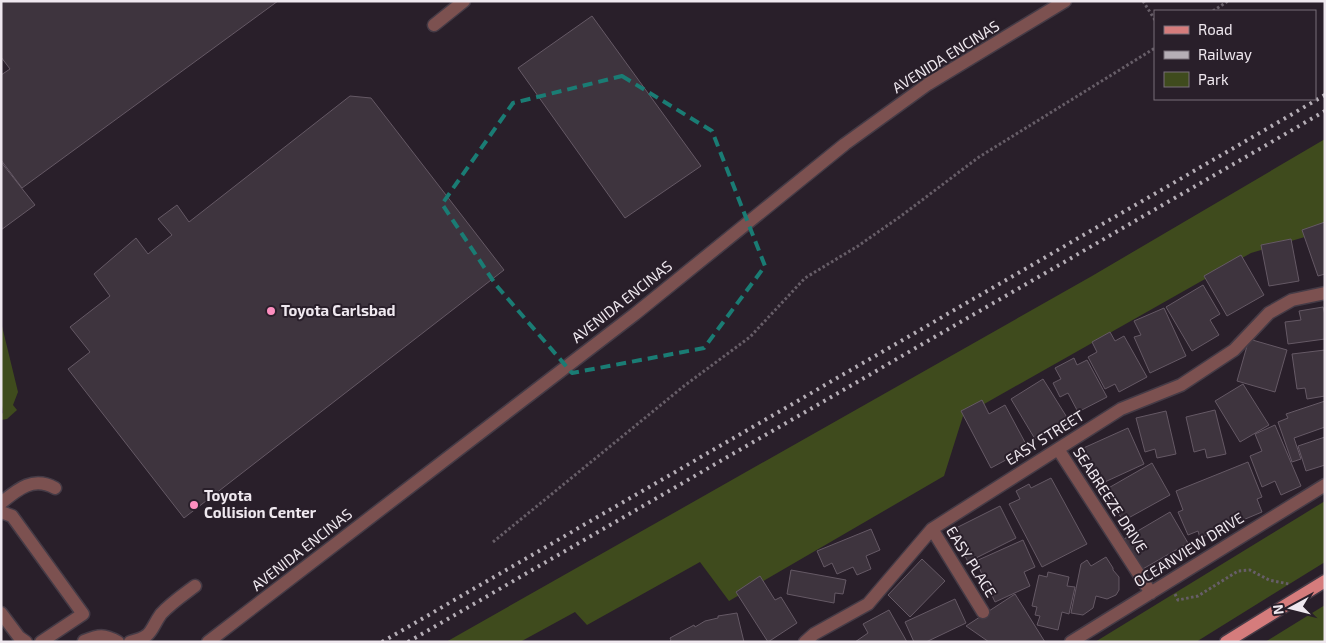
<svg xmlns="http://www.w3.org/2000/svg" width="1326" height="643" viewBox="0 0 1326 643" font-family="'Exo 2',sans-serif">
<rect width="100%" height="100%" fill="#291f2a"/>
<!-- green -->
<path fill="#3f4b1d" d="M1325 139V231L1251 253 963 416 944 476 729 601 700 562 587 625 575 612 520 642H446L1092 276Z
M1 322 18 392 13 405 17 410 7 419 1 420V414L3 413 1 398Z
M1325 501V562L1196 642H1095Z
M1325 605V642H1265Z"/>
<!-- building -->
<path fill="#3e343e" stroke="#655965" d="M1 1H278L22 188 1 160V75L10 69 1 57Z
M592 16 701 166 625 218 518 68Z
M350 96 371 98 504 270 184 518 68 369 90 352 70 327 110 296 94 274 136 238 148 254 172 235 158 219 177 205 189 222Z
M1 162 35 205 1 230Z
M1325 222V274L1318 276 1302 230Z
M1291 239 1299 281 1269 286 1261 245Z
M1241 255 1264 295 1227 316 1204 276Z
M1203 285 1220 314 1210 320 1219 335 1192 351 1166 307Z
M1323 307 1325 315V339L1288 344 1285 322 1301 320 1299 311Z
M1164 308 1186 356 1150 373 1134 337 1141 335 1134 321Z
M1110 332 1115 341 1124 336 1147 377 1119 392 1115 384 1105 389 1088 357 1097 352 1092 342Z
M1249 339 1287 350 1275 392 1237 381Z
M1325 350V396L1307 399 1305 388 1297 389 1292 354Z
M1074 358 1077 365 1087 360 1107 397 1078 412 1068 393 1060 397 1053 383 1061 379 1055 368Z
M1043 379 1068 419 1035 439 1011 399Z
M1243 384 1269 425 1240 442 1215 401Z
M982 400 989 414 1005 405 1028 448 991 468 961 411Z
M1325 401V427L1294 438 1301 459 1292 462 1278 422 1288 418 1286 414Z
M1215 410 1226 454 1207 458 1205 449 1194 452 1186 417Z
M1166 411 1176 454 1157 458 1155 449 1145 452 1136 418Z
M1275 425 1301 486 1281 495 1275 481 1262 487 1250 456 1262 451 1255 434Z
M1128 428 1144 464 1096 486 1079 450Z
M1325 437V465L1306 471 1298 446Z
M1248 462 1262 497 1257 499 1262 512 1200 538 1198 531 1188 535 1178 512 1183 510 1176 491Z
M1152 463 1170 495 1123 521 1105 490Z
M1051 478 1087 544 1042 567 1009 504 1020 499 1016 491 1029 484 1031 488Z
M1000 506 1016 538 968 562 952 530Z
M1170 512 1188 543 1141 570 1124 539Z
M871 529 880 550 866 556 871 569 857 575 853 567 837 574 832 563 824 567 817 551Z
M1023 540 1035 567 1024 572 1030 586 995 602 976 561Z
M1106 557 1113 568V570L1119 577V590L1116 595 1107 599 1096 596 1093 608 1083 615 1071 613 1081 564 1087 560 1091 566Z
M922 559 945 581 910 617 888 595Z
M791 570 846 580 843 594 835 593 834 603 787 594Z
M1048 572 1069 577 1067 586 1075 587 1069 614 1062 612 1058 630 1037 625 1040 616 1035 615 1037 607 1032 606 1039 575 1047 577Z
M760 576 775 600 781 597 797 623 768 642 736 592Z
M1015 594 1045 642H989L966 626Z
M955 599 966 623 926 642H914L905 622Z
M889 610 907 642H855L868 633 863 624Z
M737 613 744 642H669L671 640 670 638 694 625 695 627 705 621 718 618V616Z"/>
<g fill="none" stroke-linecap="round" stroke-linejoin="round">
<!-- service casing -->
<g stroke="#453b46" stroke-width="15">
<path id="service" d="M434 25 464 1
M1 503C18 489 33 476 55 488
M1 512 12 516 83 614 41 642
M1 613 19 637 26 642
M84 641C99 635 104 634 118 642
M130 642C154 636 149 631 161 614 171 603 183 595 195 586"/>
</g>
<!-- minor casing -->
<g stroke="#453b46" stroke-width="15">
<path id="minor" d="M1058 449 1151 593
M932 529 983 612
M805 642 814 634 868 604 932 529 1121 409 1181 385 1234 350 1269 313 1292 300 1325 293
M1071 642 1325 485"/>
</g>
<!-- tertiary casing -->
<g stroke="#453b46" stroke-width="15">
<path id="tertiary" d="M208 642 635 314 845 144 928 84 1065 1"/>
</g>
<!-- primary casing -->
<g stroke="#453b46" stroke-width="15">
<path id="primary" d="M1226 642 1325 581"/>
</g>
<!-- path -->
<path stroke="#675e68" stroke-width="3" stroke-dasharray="2.5 2.5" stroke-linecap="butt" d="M1143 1 1155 20
M1213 11 1228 1
M493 542 684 386 750 337 805 278 858 246 901 216 979 157 1155 48
M1175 594 1178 600 1198 596 1238 571 1250 570 1269 580 1289 584"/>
<!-- service -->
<use href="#service" stroke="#7c5150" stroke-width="12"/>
<!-- minor -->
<use href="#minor" stroke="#7c5150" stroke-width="12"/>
<!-- tertiary -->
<use href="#tertiary" stroke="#7c5150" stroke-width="12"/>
<!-- primary -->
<use href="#primary" stroke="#d57c7c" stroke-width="12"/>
<!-- rail -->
<path stroke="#b5aeb6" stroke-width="4" stroke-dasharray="2.5 5" stroke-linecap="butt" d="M382 642 1325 95
M408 642 1325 111"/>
</g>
<!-- marked area -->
<path fill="none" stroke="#1a7c74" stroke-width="4" stroke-dasharray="10 6" stroke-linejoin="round" d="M622 76 712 131 765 266 704 348 572 373 496 285 442 204 513 103Z"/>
<!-- markers -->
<g fill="#fd8ebf" stroke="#291f2a" stroke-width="2">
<circle cx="271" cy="311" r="5"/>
<circle cx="194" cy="505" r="5"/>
</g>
<g text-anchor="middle" stroke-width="4" stroke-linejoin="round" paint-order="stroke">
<!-- street labels -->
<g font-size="15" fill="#efe8ef" stroke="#291f2a">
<text transform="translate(946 57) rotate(-32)" y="5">AVENIDA ENCINAS</text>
<text transform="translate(622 302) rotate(-38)" y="5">AVENIDA ENCINAS</text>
<text transform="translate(1045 438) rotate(-32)" y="5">EASY STREET</text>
<text transform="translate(1110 500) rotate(57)" y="5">SEABREEZE DRIVE</text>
<text transform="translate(302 550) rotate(-38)" y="5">AVENIDA ENCINAS</text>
<text transform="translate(1189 550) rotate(-32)" y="5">OCEANVIEW DRIVE</text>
<text transform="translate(971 562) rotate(58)" y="5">EASY PLACE</text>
</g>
<!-- poi labels -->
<g font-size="15" font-weight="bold" fill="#efe8ef" stroke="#291f2a" text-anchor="start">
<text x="281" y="316">Toyota Carlsbad</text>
<text x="204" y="501">Toyota<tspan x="204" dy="17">Collision Center</tspan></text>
</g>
</g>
<!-- border -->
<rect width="1326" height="643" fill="none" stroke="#efe8ef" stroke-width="5"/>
<!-- legend -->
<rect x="1154" y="10" width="162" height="90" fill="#291f2a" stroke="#786f79"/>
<rect x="1164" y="26" width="25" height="8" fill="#d57c7c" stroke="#786f79"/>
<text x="1198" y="35" font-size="15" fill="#efe8ef">Road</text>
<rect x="1164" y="51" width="25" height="8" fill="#b5aeb6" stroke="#786f79"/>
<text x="1198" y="60" font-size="15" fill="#efe8ef">Railway</text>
<rect x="1164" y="72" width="25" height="15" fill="#3f4b1d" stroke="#786f79"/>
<text x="1198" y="85" font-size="15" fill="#efe8ef">Park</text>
<!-- north arrow -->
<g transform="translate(1291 608) rotate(263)" stroke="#291f2a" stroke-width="4" paint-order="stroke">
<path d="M0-4L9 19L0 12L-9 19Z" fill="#efe8ef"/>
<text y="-8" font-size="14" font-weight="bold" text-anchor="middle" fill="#efe8ef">N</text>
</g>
</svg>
